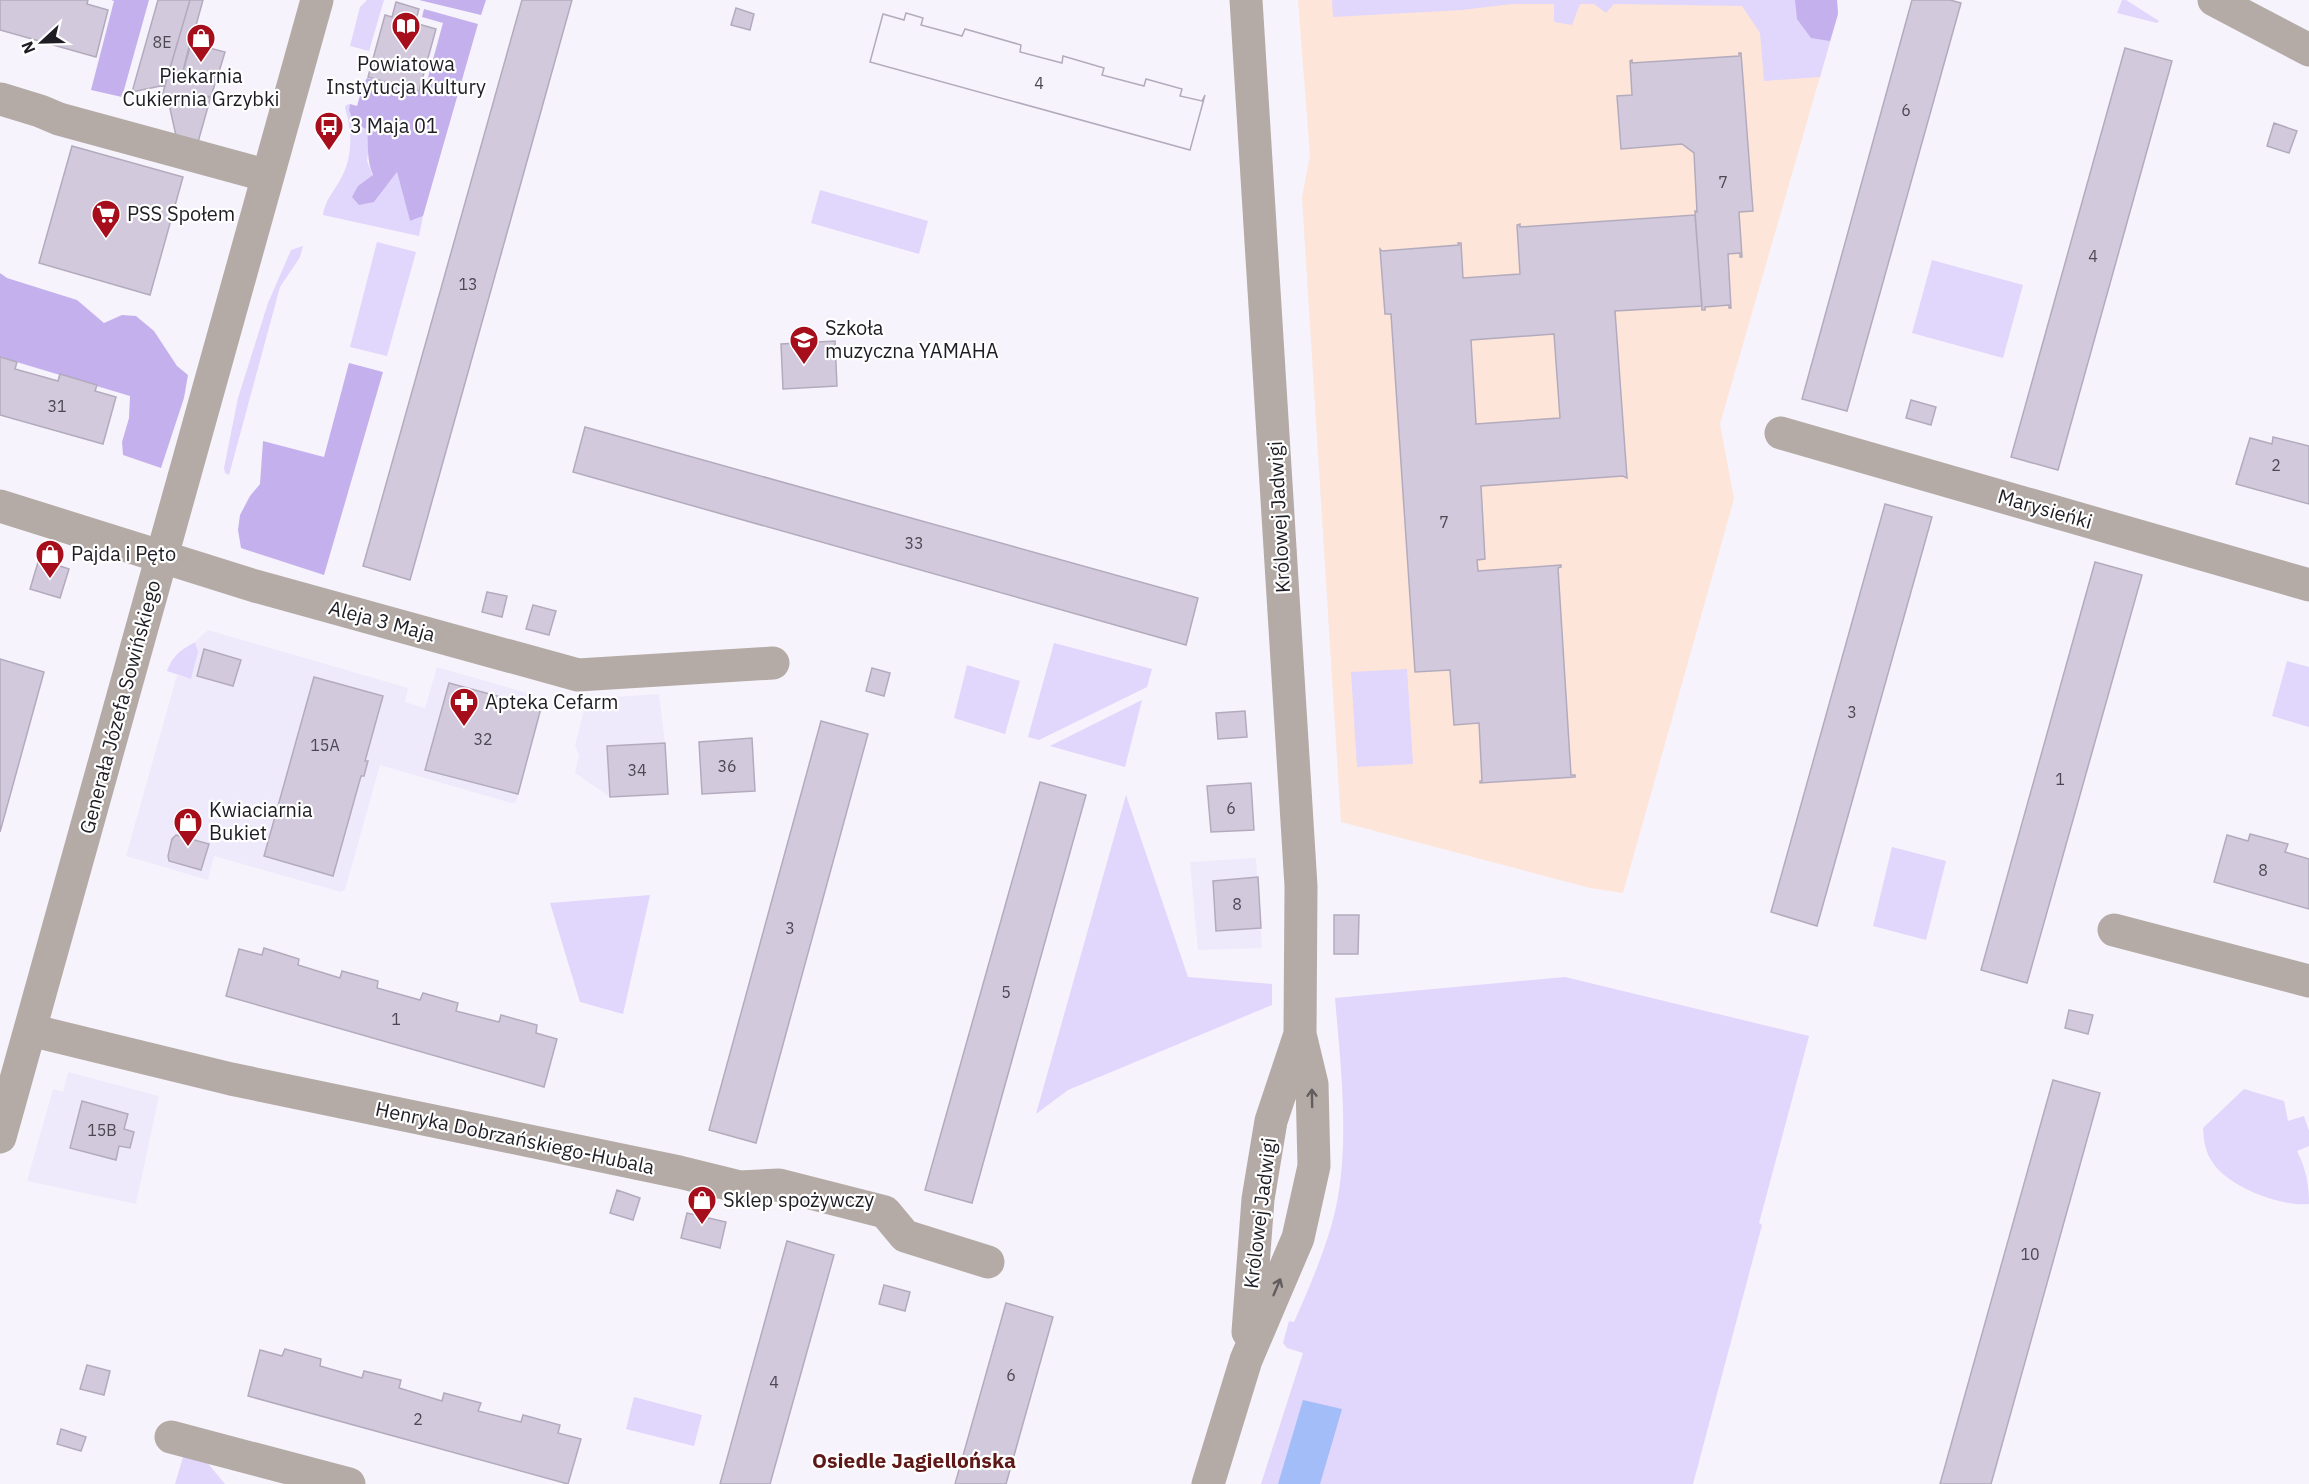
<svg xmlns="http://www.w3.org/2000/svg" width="2309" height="1484" viewBox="0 0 2309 1484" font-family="'IBM Plex Sans',sans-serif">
<rect width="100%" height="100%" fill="#f6f3fc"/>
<!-- built -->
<path fill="#efeafb" d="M208 630 408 688 405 702 425 708 437 667 545 698 516 802 511 803 380 765 345 890 341 892 214 856 208 880 126 856 177 675 191 679 198 652 195 642Z
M659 694 665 743 668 794 610 797 575 773 579 755 575 745 587 699Z
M1256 858 1262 948 1198 950 1190 862Z
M68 1072 159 1096 136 1204 27 1181 53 1089 63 1092Z"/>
<!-- education -->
<path fill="#fde6d9" d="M1298 0H1837L1838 14 1720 424 1734 499 1623 893 1590 888 1341 822 1302 197 1310 156Z"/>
<!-- green -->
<path fill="#e1d6fb" d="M367 0H384L369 51 350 46 360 7Z
M1332 0H1837L1838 14 1820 77 1764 81 1760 33 1742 6 1614 4 1606 13 1594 4H1580L1572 25 1554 22V4H1512L1462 10 1333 17Z
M2122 0H2126L2159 21 2157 23 2117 13Z
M350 104 349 110 367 129 369 146 367 161 373 176 358 186 374 202 397 172 410 221 423 216 419 236 323 215C325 201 332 194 339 182 353 159 353 133 345 108L346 105Z
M820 190 928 221 919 254 811 223Z
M377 242 416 252 387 356 350 347Z
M303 246 300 257 280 287 229 475 225 473 224 468 238 398 268 303 291 250Z
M1932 260 2023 285 2003 358 1912 333Z
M195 642 198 652 191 679 167 671C173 655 181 650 195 642Z
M1054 643 1152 669 1147 687 1039 740 1028 737Z
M2287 661 2309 667V727L2272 716Z
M967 665 1020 681 1005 734 954 718Z
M1407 669 1413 764 1357 767 1351 672Z
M1142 700 1125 767 1050 746Z
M1126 795 1188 977 1272 984V1005L1068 1090 1036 1114Z
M1892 847 1946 861 1926 940 1873 926Z
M650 895 623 1014 580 1002 550 903Z
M1565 977 1809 1036 1759 1223 1762 1225 1693 1484H1261L1303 1353 1287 1348 1283 1343 1289 1321 1294 1322C1308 1291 1321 1260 1331 1227 1352 1158 1341 1070 1335 998Z
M2244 1089 2284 1101 2288 1121 2304 1116 2309 1131V1146L2297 1151C2306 1169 2309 1184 2309 1204 2281 1207 2229 1187 2213 1163 2205 1152 2204 1141 2203 1128Z
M634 1397 702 1415 694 1446 626 1429Z
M184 1454H200L225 1484H175Z"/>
<!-- forest -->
<path fill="#c4b0ed" d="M111 0H149L122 97 91 90 114 1Z
M419 0H486L481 15Z
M1795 0H1837L1838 14 1830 41 1811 38 1797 19Z
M424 9 478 24 423 216 410 221 397 172 374 202 359 205 352 197 358 186 373 175C366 158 369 147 367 129L355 125 349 110 350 104 357 106 363 85 367 78 424 92 443 23 422 17Z
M0 273 7 278 77 300 104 323 122 315 136 316 154 331 177 366 188 375 184 398 161 468 123 455 122 442 129 418 130 396 0 357Z
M349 363 383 372 324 575 241 548 238 530 240 515 250 496 260 484 263 441 324 457Z"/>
<!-- water -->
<path fill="#a2bdf7" d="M1303 1400 1342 1409 1320 1484H1278Z"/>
<!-- building -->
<path fill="#d2c9dd" stroke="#b3abbd" stroke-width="1.5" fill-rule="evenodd" d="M0 0H88L87 4 108 10 96 57 0 30Z
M158 0H190L165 85 132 92Z
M190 0H203L180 83 218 75 211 96 159 106Z
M522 0H572L410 580 363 566Z
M1912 0H1950L1961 3 1847 411 1802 399Z
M396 2 419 9 415 23 436 29 419 91 368 77 385 15 392 17Z
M736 8 754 14 750 30 731 25Z
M906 13 923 18 921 25 962 36 965 29 1021 45 1020 52 1062 63 1063 56 1104 68 1102 75 1144 86 1146 79 1182 89 1180 96 1202 101 1205 95 1190 150 870 62 883 14 904 20Z
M906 13 923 18 921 25 962 36 965 29 1021 45 1020 52 1062 63 1063 56 1104 68 1102 75 1144 86 1146 79 1182 89 1180 96 1202 101 1205 95 1190 150 870 62 883 14 904 20Z
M190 43 225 52 218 75 180 83Z
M2125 48 2172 61 2058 470 2011 457Z
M1739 53H1741L1753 211 1739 212 1742 257H1740V253L1728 254 1731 308H1729V305L1705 307V310H1702L1695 211 1697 212 1694 153 1682 144 1621 149 1617 96 1632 95 1630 61 1632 60V63L1739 56Z
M211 96 198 142 176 136 169 104Z
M2274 123 2297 131 2289 153 2267 146Z
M72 146 183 177 150 295 39 263Z
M1695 215 1702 306 1615 311 1627 478 1623 476 1481 486 1485 559 1477 560 1478 571 1561 565V567L1558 568 1571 775H1575V777L1480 783V781H1482L1479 723 1454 725 1450 670 1415 672 1391 314H1385L1380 249 1382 251 1459 245 1458 243H1461L1463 278 1520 274 1517 225 1520 224V227ZM1554 334 1560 418 1476 424 1471 340Z
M835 341 837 386 783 389 781 344Z
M0 357 17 362 15 369 58 381 60 374 97 385 95 391 116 397 103 444 0 415Z
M1911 400 1936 407 1931 425 1906 418Z
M585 427 1198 598 1186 645 573 472Z
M2273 437 2309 446V504L2236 484 2250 438 2272 444Z
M1885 504 1932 517 1817 926 1771 912Z
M39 559 69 569 60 598 30 589Z
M2095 562 2142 575 2027 983 1981 970Z
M487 592 507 596 502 617 482 612Z
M533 605 556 611 549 635 526 629Z
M204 649 241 660 233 686 197 676Z
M0 659 44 672 0 832Z
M872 668 890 673 884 696 866 691Z
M314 677 383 696 365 761H368L364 776H361L333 876 264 856Z
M449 683 541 708 518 794 425 770Z
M1245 711 1247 737 1218 739 1216 713Z
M821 721 868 734 756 1143 709 1130Z
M752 738 755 791 702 794 699 742Z
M665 743 668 794 610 797 607 746Z
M1040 782 1086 795 972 1203 925 1190Z
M1251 783 1254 830 1211 832 1207 786Z
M2250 834 2288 844 2285 852 2309 859V909L2214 882 2227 835 2248 841Z
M176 835 209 844 201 870 169 861 168 856 172 839Z
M1258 877 1261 928 1216 931 1213 881Z
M1334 915H1359L1358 954H1334Z
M264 948 299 959 298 965 340 978 342 971 378 981 377 988 420 1000 423 993 458 1003 456 1011 499 1022 501 1015 537 1025 536 1033 557 1039 544 1087 226 996 239 949 262 955Z
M2069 1010 2093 1015 2088 1034 2065 1028Z
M2053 1080 2100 1093 1991 1484H1940Z
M82 1101 128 1114 124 1129 134 1132 130 1148 119 1146 116 1160 70 1148Z
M617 1190 640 1198 633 1220 610 1213Z
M687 1213 726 1222 720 1248 681 1238Z
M787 1241 834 1255 770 1484H720Z
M884 1285 910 1292 905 1311 879 1304Z
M1006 1303 1053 1317 1006 1484H955Z
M285 1349 321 1359 320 1366 362 1378 364 1371 401 1380 399 1388 442 1401 444 1393 481 1403 478 1411 521 1422 523 1415 560 1425 558 1433 581 1439 568 1484 248 1396 260 1350 282 1356Z
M87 1365 110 1371 104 1395 80 1389Z
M61 1429 86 1437 81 1451 57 1444Z"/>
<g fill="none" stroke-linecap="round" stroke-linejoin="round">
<!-- minor -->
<path stroke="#b5aba6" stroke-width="33" d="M2214 0 2309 50
M1 99 40 111 59 119 268 176
M1781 433 2309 585
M0 506 255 586 578 675 773 663
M2114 930 2309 981
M30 1030 231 1079 679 1172 740 1187 779 1185 885 1212 905 1236 988 1262
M0 1137 317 0
M1248 1332 1258 1199 1271 1121 1300 1034
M171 1437 349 1484
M1208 1484 1246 1360 1298 1238 1314 1166 1312 1084 1300 1034 1301 886 1246 0"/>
</g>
<!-- one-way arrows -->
<defs><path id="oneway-shaft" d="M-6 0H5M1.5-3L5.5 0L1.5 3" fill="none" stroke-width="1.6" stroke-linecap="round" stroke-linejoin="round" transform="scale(1.5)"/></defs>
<g stroke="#625d5e">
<use href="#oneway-shaft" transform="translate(1312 1098) rotate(-91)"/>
<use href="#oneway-shaft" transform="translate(1277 1287) rotate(-67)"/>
</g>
<!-- icons -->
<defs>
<g id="library-pin" transform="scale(1.5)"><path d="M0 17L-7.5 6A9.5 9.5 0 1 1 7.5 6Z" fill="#a60e1c" stroke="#fff"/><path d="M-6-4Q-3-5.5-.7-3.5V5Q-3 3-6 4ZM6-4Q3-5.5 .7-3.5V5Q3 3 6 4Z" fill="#fff"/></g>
<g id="shop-pin" transform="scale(1.5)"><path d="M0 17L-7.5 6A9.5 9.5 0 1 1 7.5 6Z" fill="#a60e1c" stroke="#fff"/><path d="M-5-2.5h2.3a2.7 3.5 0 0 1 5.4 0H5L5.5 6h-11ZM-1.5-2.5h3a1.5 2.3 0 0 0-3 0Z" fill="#fff"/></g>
<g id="bus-pin" transform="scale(1.5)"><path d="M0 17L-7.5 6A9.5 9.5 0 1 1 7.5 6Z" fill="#a60e1c" stroke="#fff"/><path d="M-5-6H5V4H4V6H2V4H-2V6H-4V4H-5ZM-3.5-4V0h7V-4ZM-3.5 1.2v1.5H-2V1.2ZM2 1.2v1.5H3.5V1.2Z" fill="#fff"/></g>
<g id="supermarket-pin" transform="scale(1.5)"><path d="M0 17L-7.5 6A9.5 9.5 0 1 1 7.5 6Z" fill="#a60e1c" stroke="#fff"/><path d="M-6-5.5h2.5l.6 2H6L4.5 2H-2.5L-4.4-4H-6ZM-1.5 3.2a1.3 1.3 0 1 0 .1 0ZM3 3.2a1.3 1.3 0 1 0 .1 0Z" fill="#fff"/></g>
<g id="school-pin" transform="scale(1.5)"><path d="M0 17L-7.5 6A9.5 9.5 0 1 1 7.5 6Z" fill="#a60e1c" stroke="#fff"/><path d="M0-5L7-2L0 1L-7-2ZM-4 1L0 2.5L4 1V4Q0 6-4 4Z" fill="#fff"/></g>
<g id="pharmacy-pin" transform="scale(1.5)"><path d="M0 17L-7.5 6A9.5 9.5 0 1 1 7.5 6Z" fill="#a60e1c" stroke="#fff"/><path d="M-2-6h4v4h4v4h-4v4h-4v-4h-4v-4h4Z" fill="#fff"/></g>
</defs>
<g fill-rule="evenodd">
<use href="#library-pin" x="406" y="26"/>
<use href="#shop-pin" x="201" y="38"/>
<use href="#bus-pin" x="329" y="126"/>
<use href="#supermarket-pin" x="106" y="214"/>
<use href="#school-pin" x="804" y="340"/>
<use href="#shop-pin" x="50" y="554"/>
<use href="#pharmacy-pin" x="464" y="702"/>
<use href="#shop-pin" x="188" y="822"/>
<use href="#shop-pin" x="702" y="1200"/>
</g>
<g text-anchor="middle" stroke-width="4.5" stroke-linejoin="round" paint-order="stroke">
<!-- number labels -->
<g font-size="16" fill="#4c4852">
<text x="162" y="48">8E</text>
<text x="1039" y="89">4</text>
<text x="1906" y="116">6</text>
<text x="1723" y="188">7</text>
<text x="2093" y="262">4</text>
<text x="468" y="290">13</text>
<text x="57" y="412">31</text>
<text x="2276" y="471">2</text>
<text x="1444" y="528">7</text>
<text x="914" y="549">33</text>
<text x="1852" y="718">3</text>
<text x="483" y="745">32</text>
<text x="325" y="751">15A</text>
<text x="727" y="772">36</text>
<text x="637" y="776">34</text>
<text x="2060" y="785">1</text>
<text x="1231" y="814">6</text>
<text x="2263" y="876">8</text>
<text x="1237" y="910">8</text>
<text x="790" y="934">3</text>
<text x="1006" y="998">5</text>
<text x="396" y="1025">1</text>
<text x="102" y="1136">15B</text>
<text x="2030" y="1260">10</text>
<text x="1011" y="1381">6</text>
<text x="774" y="1388">4</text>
<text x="418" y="1425">2</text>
</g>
<!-- poi labels -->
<g font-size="20" fill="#1f1d24" stroke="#fff" text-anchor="start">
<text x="406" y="71" text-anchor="middle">Powiatowa<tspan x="406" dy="23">Instytucja Kultury</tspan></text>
<text x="201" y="83" text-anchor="middle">Piekarnia<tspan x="201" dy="23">Cukiernia Grzybki</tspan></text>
<text x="350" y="133">3 Maja 01</text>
<text x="127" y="221">PSS Społem</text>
<text x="825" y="335">Szkoła<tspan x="825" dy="23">muzyczna YAMAHA</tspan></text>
<text x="71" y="561">Pajda i Pęto</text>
<text x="485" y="709">Apteka Cefarm</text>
<text x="209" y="817">Kwiaciarnia<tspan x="209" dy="23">Bukiet</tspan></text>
<text x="723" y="1207">Sklep spożywczy</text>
</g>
<!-- street labels -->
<g font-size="20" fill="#1f1d24" stroke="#fff">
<text transform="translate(2045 509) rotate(16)" y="7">Marysieńki</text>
<text transform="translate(1279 517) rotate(-93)" y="7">Królowej Jadwigi</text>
<text transform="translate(382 621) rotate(15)" y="7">Aleja 3 Maja</text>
<text transform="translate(120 707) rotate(-75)" y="7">Generała Józefa Sowińskiego</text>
<text transform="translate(515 1138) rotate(12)" y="7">Henryka Dobrzańskiego-Hubala</text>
<text transform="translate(1260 1213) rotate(-83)" y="7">Królowej Jadwigi</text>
</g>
<!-- neighbourhood labels -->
<g font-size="21" font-weight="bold" fill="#5d1817" stroke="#fff">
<text x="914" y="1468">Osiedle Jagiellońska</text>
</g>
</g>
<!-- north arrow -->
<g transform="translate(42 42) rotate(248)" stroke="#ffffff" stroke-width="4.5" paint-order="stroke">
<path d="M0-4.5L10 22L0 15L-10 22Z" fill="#1f1d24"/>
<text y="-9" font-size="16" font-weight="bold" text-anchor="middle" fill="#1f1d24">N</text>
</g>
</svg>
